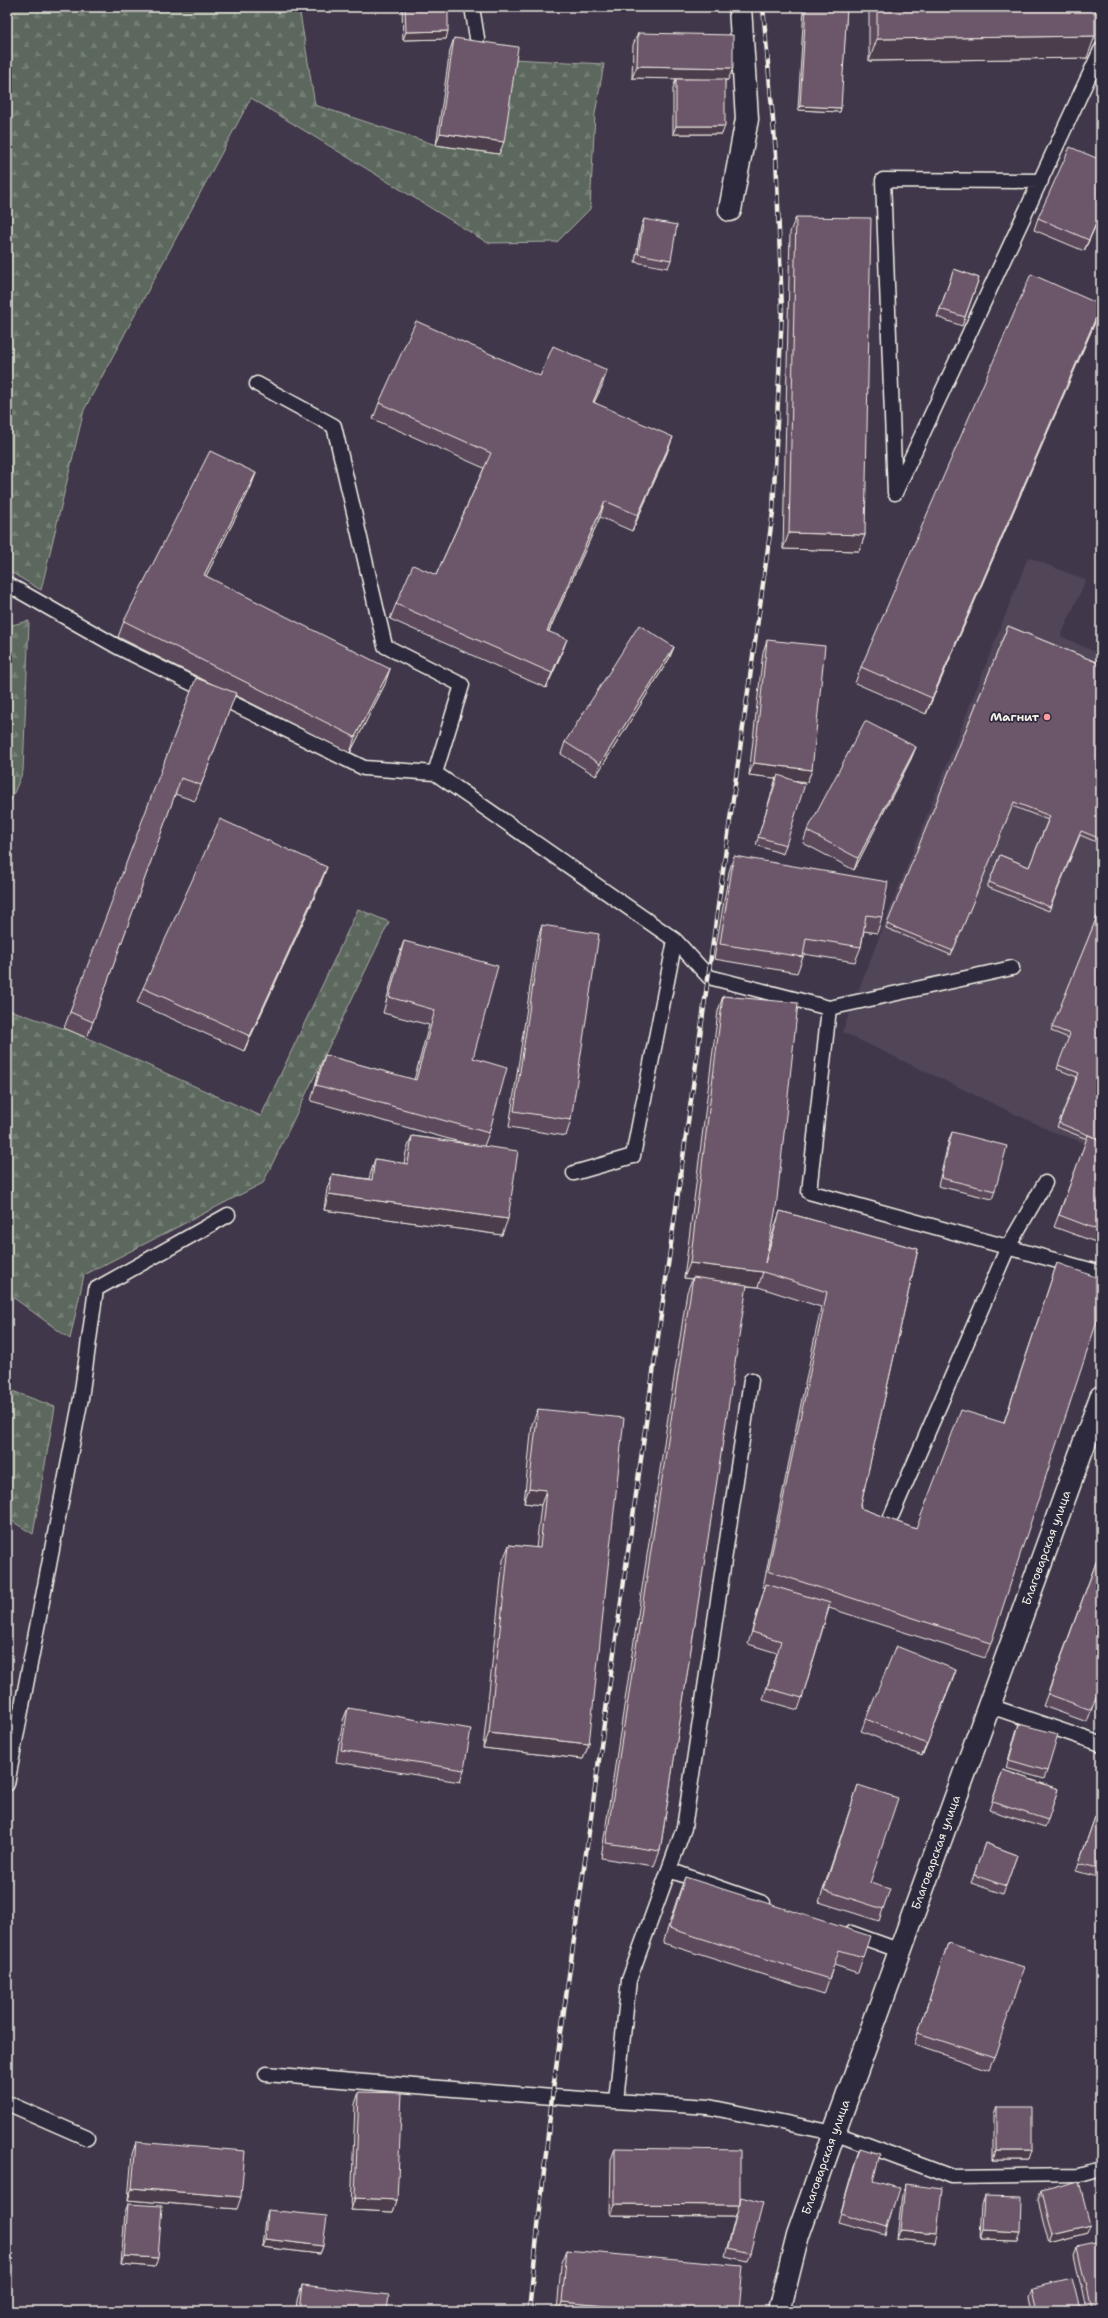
<svg xmlns="http://www.w3.org/2000/svg" width="1108" height="2318" viewBox="0 0 1108 2318" font-family="'Shantell Sans',sans-serif">
<defs>
<pattern id="forest-firs" width="22" height="20" patternUnits="userSpaceOnUse"><rect width="22" height="20" fill="#5b685d"/><path d="M5 1l3.5 6h-7zM16 11l3.5 6h-7z" fill="#737e74"/></pattern>
</defs>
<rect width="100%" height="100%" fill="#41374b"/>
<filter id="ink" filterUnits="userSpaceOnUse"><feTurbulence type="fractalNoise" baseFrequency=".025" numOctaves="2"/><feDisplacementMap in="SourceGraphic" scale="8" xChannelSelector="R" yChannelSelector="G"/><feConvolveMatrix kernelMatrix="1 2 1 2 8 2 1 2 1" color-interpolation-filters="sRGB"/></filter>
<g filter="url(#ink)">
<!-- built -->
<path fill="#514458" d="M1028 557 1086 580 1061 636 1101 655V1149L1051 1131 842 1032Z"/>
<!-- forest -->
<path fill="url(#forest-firs)" stroke="#a8aca2" d="M7 7H299L315 105 436 145 513 59 604 64 595 114 590 209 557 242 488 243 251 98 84 410 41 590 7 570Z
M29 621 23 771 7 810V626Z
M358 909 389 922 263 1183 84 1275 70 1339 7 1293V1009L74 1032 261 1116Z
M7 1389 55 1407 33 1534 7 1518Z"/>
<g fill="none" stroke-linecap="round" stroke-linejoin="round">
<!-- lane casing -->
<g stroke="#f4f1e8" stroke-width="17">
<path id="lane" d="M472 7 477 38
M1041 181 883 180 895 493 1101 50
M257 384 334 426 385 646 462 685 435 773
M7 584 118 647 364 768 435 773 675 940
M1012 968 829 1008 809 1192 1101 1273
M574 1173 633 1156 675 940 709 977 829 1008
M891 1517 1008 1247 1045 1183
M990 1706 1101 1744
M7 1784 81 1398 96 1289 228 1215
M669 1870 763 1903
M851 1933 901 1951
M266 2074 552 2097 709 2107 834 2133 952 2177 1080 2175 1101 2169
M616 2101 629 1980 684 1828 751 1380
M7 2103 87 2138"/>
</g>
<!-- street casing -->
<g stroke="#f4f1e8" stroke-width="25">
<path id="street" d="M730 210 747 119 740 7"/>
</g>
<!-- secondary casing -->
<g stroke="#f4f1e8" stroke-width="25">
<g id="secondary">
<path id="s1" d="M779 2311 798 2235 834 2133 1101 1397"/>
</g>
</g>
<!-- lane -->
<use href="#lane" stroke="#2f2a3d" stroke-width="14"/>
<!-- street -->
<use href="#street" stroke="#2f2a3d" stroke-width="22"/>
<!-- secondary -->
<use href="#secondary" stroke="#2f2a3d" stroke-width="22"/>
<!-- rail casing -->
<g stroke="#f4f1e8" stroke-width="4.5">
<path id="rail" d="M529 2311 552 2097 773 512 782 310 776 154 763 7"/>
</g>
<!-- rail -->
<use href="#rail" stroke="#2f2a3d" stroke-width="3" stroke-dasharray="9" stroke-linecap="butt"/>
</g>
<!-- wall -->
<path fill="#5d4a5c" stroke="#f4f1e8" d="M402 7H448L446 39 403 40Z
M804 7H847L840 112 798 110Z
M869 7H1095L1087 58 869 61Z
M638 33 728 80H725L722 134H673V88L676 79H709L632 78 633 45Z
M454 38 499 154 436 145 450 50Z
M1101 160V214L1084 251 1034 230 1038 218Z
M796 217 865 535 859 551 783 549 790 232Z
M644 219 671 260 668 268 635 262 641 227Z
M954 269 979 278 962 326 937 317Z
M1101 307 1096 320 926 714 855 683 861 667Z
M540 376 602 386 594 402 667 453 632 531 600 517 549 631 561 655 546 688 390 619 396 604 436 575 484 468 373 419 379 403Z
M256 473 250 489 206 576 385 684 350 753 235 695 195 801 175 794 87 1038 64 1028 70 1012 218 687 118 637 124 621Z
M1008 626 1101 664V844L1080 835 1049 911 987 887 1000 855 1029 867 1048 820 1012 806 951 955 886 928Z
M767 640 812 770 807 782 793 780 786 845 783 854 756 845 776 778 749 775 763 652Z
M674 647 669 659 596 776 561 754 565 742Z
M916 747 911 759 854 870 803 843 807 831Z
M734 856 882 917 877 933 864 931 861 947 855 962 803 954V957L797 973 714 959 729 872Z
M321 883 244 1051 137 1003 143 988Z
M1101 907V1244L1054 1227 1087 1139 1057 1127 1077 1077 1057 1069 1069 1038 1051 1031Z
M542 925 571 1120 566 1136 509 1127 537 941Z
M404 941 473 1058 489 1133 484 1146 502 1235 324 1210 327 1189 332 1174 369 1179 370 1175 375 1159 404 1164 406 1152 412 1136 467 1144 311 1101 319 1071 325 1055 414 1080 429 1025 383 1013 398 957Z
M723 996 768 1250 775 1226 780 1211 918 1249 860 1508 916 1529 1004 1422 1057 1263 991 1643 985 1658 829 1608 802 1698 798 1710 763 1700 777 1653 748 1644 765 1587H763L821 1307 758 1287 746 1286 660 1851 654 1866 601 1858 687 1292 692 1279 684 1278 718 1011Z
M952 1132 995 1191 992 1199 938 1186 949 1140Z
M538 1409 589 1744 583 1759 483 1748 503 1560 509 1545 536 1548 541 1505 524 1503 532 1424Z
M1101 1549V1684L1087 1722 1043 1706Z
M956 1670 922 1756 861 1731 866 1719Z
M348 1708 464 1770 460 1782 336 1762 343 1720Z
M1019 1724 1047 1771 1044 1779 1006 1768 1016 1732Z
M1003 1770 1058 1789 1045 1828 989 1810Z
M858 1785 870 1883 883 1909 879 1921 819 1902Z
M1095 1817 1101 1819V1878L1076 1871Z
M985 1843 1017 1855 1003 1894 971 1883Z
M685 1877 863 1957 858 1973 834 1965 824 1994 663 1943 679 1893Z
M948 1943 994 2058 989 2070 914 2045Z
M359 2092 397 2200 393 2212 351 2210 355 2104Z
M996 2107 1029 2160H993V2115Z
M136 2142 237 2209 128 2200 132 2154Z
M615 2148 740 2202 741 2197 750 2253 747 2261 725 2256 736 2215 735 2217 610 2216 611 2160Z
M860 2148 873 2181 887 2227 885 2235 838 2222 857 2156Z
M905 2184 935 2243 897 2239 902 2193Z
M1041 2192 1087 2233 1049 2243 1038 2200Z
M985 2196 1018 2241 980 2240 982 2204Z
M128 2204 155 2267 121 2264 125 2212Z
M267 2210 323 2246 320 2254 262 2247 265 2218Z
M1077 2246 1101 2311H1086L1074 2254Z
M567 2250 739 2311H557L561 2265Z
M302 2285 387 2311H296L297 2300Z
M1033 2287 1080 2311H1033L1030 2295Z"/>
<!-- shaded-wall -->
<path fill="#4c3c4b" stroke="#f4f1e8" d="M448 31 446 39 403 40 406 32Z
M1095 36 1087 58 869 61 877 39Z
M637 66 733 68 728 80 632 78Z
M800 106 841 108 840 112 798 110Z
M676 126H725L722 134H673Z
M440 133 504 142 499 154 436 145Z
M1101 212V214L1084 251 1089 240Z
M1101 306 1096 320 926 714 932 698Z
M607 370 602 386 587 417 593 402Z
M673 437 667 453 632 531 638 515Z
M256 473 250 489 199 590 204 575Z
M605 501 600 517 542 646 547 631Z
M789 533 865 535 859 551 783 549Z
M567 639 561 655 546 688 552 673Z
M674 647 669 659 596 776 600 764Z
M390 669 385 684 350 753 355 737Z
M916 747 911 759 854 870 858 858Z
M754 763 812 770 807 782 749 775Z
M327 867 321 883 244 1051 250 1036Z
M329 1194 508 1219 502 1235 324 1210Z
M690 1263 763 1272 758 1287 692 1279 693 1277 692 1279 684 1278Z
M529 1488 546 1490 541 1505 524 1503Z
M956 1670 952 1682 922 1756 927 1744Z
M489 1733 589 1744 583 1759 483 1748Z
M996 2151H1032L1029 2160H993Z
M132 2188 241 2197 237 2209 128 2200Z
M355 2198 397 2200 393 2212 351 2210Z
M615 2204 740 2205 735 2217 610 2216Z
M1090 2225 1087 2233 1049 2243 1052 2234Z
M900 2231 937 2234 935 2243 897 2239Z
M983 2231 1021 2233 1018 2241 980 2240Z
M265 2239 323 2246 320 2254 262 2247Z
M124 2256 158 2258 155 2267 121 2264Z
M562 2302 660 2311H559Z"/>
<!-- building -->
<path fill="#6c566b" stroke="#f4f1e8" d="M405 7H448V31L406 32Z
M806 7H847L841 108 800 106Z
M877 7H1095V36L877 39Z
M638 33 733 35V68L637 66Z
M454 38 518 47 504 142 440 133Z
M676 79H725V126H676Z
M1070 147 1101 160V212L1089 240 1038 218Z
M796 217 871 218 865 535 789 533Z
M644 219 677 225 671 260 638 254Z
M954 269 979 278 965 317 940 309Z
M1031 274 1101 305V306L932 698 861 667Z
M416 321 540 376 553 346 607 370 593 402 673 437 638 515 605 501 547 631 567 639 552 673 396 604 413 565 436 575 491 453 379 403Z
M210 451 256 473 204 575 390 669 355 737 124 621Z
M639 625 674 647 600 764 565 742Z
M1008 626 1101 664V839L1081 831 1050 907 989 882 1000 855 1029 867 1050 816 1014 802 953 951 887 924Z
M767 640 825 646 812 770 754 763Z
M196 678 236 693 201 785 181 778 93 1022 70 1012Z
M865 721 916 747 858 858 807 831Z
M778 775 805 784 786 845 758 837Z
M220 819 327 867 250 1036 143 988Z
M734 856 888 882 882 917 866 915 861 947 806 938 803 957 720 944Z
M1101 907V1140L1059 1123 1079 1073 1058 1065 1070 1034 1052 1027Z
M542 925 599 934 571 1120 514 1111Z
M404 941 498 966 473 1058 507 1068 489 1133 316 1085 325 1055 416 1080 435 1010 389 997Z
M723 996 798 1003 776 1208 765 1263 780 1211 918 1249 860 1508 916 1529 961 1410 1004 1423 1057 1263 1101 1279V1309L991 1643 768 1571 827 1292 763 1272 690 1263Z
M952 1132 1007 1146 995 1191 941 1178Z
M1088 1135 1101 1140V1231L1059 1215Z
M412 1136 518 1151 508 1219 329 1194 332 1174 372 1180 375 1159 408 1164Z
M693 1277 747 1285 660 1851 606 1843Z
M538 1409 624 1418 589 1744 489 1733 509 1545 540 1548 546 1490 529 1488Z
M1101 1549V1684L1091 1710 1048 1694Z
M766 1584 830 1603 802 1698 767 1688 781 1641 752 1632Z
M896 1646 956 1670 927 1744 866 1719Z
M348 1708 471 1729 464 1770 341 1750Z
M1019 1724 1058 1734 1047 1771 1009 1760Z
M1003 1770 1058 1789 1048 1820 992 1802Z
M858 1785 898 1798 870 1883 890 1889 883 1909 824 1890Z
M1095 1817 1101 1819V1869L1079 1863Z
M985 1843 1017 1855 1006 1886 974 1875Z
M685 1877 870 1936 863 1957 839 1950 829 1979 669 1928Z
M948 1943 1024 1967 994 2058 918 2033Z
M359 2092 402 2093 397 2200 355 2198Z
M996 2107H1032V2151H996Z
M136 2142 245 2151 241 2197 132 2188Z
M615 2148 740 2150V2205L615 2204Z
M860 2148 880 2154 873 2181 899 2188 887 2227 841 2213Z
M1079 2182 1090 2225 1052 2234 1041 2192Z
M905 2184 942 2189 937 2234 900 2231Z
M985 2196 1022 2197 1021 2233 983 2231Z
M741 2197 763 2203 750 2253 728 2248Z
M128 2204 162 2206 158 2258 124 2256Z
M267 2210 327 2216 323 2246 265 2239Z
M1101 2241V2310L1095 2311H1091L1077 2246Z
M567 2250 743 2266 739 2311H660L562 2302Z
M1072 2278 1080 2311H1038L1033 2287Z
M302 2285 389 2295 387 2311H299Z
M833 2306 870 2308 869 2311H833Z"/>
</g>
<!-- markers -->
<circle fill="#ff9aa2" stroke="#2f2a3d" stroke-width="1.5" cx="1047" cy="717" r="4"/>
<g text-anchor="middle" stroke-width="3.5" stroke-linejoin="round" paint-order="stroke">
<!-- poi labels -->
<g font-size="12" font-weight="bold" fill="#f4f1e8" stroke="#2f2a3d" text-anchor="end">
<text x="1039" y="721">Магнит</text>
</g>
<!-- street labels -->
<g font-size="12" fill="#f4f1e8" stroke="#2f2a3d">
<text dy="4" stroke="none"><textPath href="#s1" startOffset="809">Благоварская улица</textPath></text>
<text dy="4" stroke="none"><textPath href="#s1" startOffset="485">Благоварская улица</textPath></text>
<text dy="4" stroke="none"><textPath href="#s1" startOffset="161">Благоварская улица</textPath></text>
</g>
</g>
<!-- margin -->
<rect width="1108" height="2318" fill="none" stroke="#2f2a3d" stroke-width="24"/>
<rect x="12" y="12" width="1084" height="2294" fill="none" stroke="#f4f1e8" stroke-width="1.5" filter="url(#ink)"/>
</svg>
